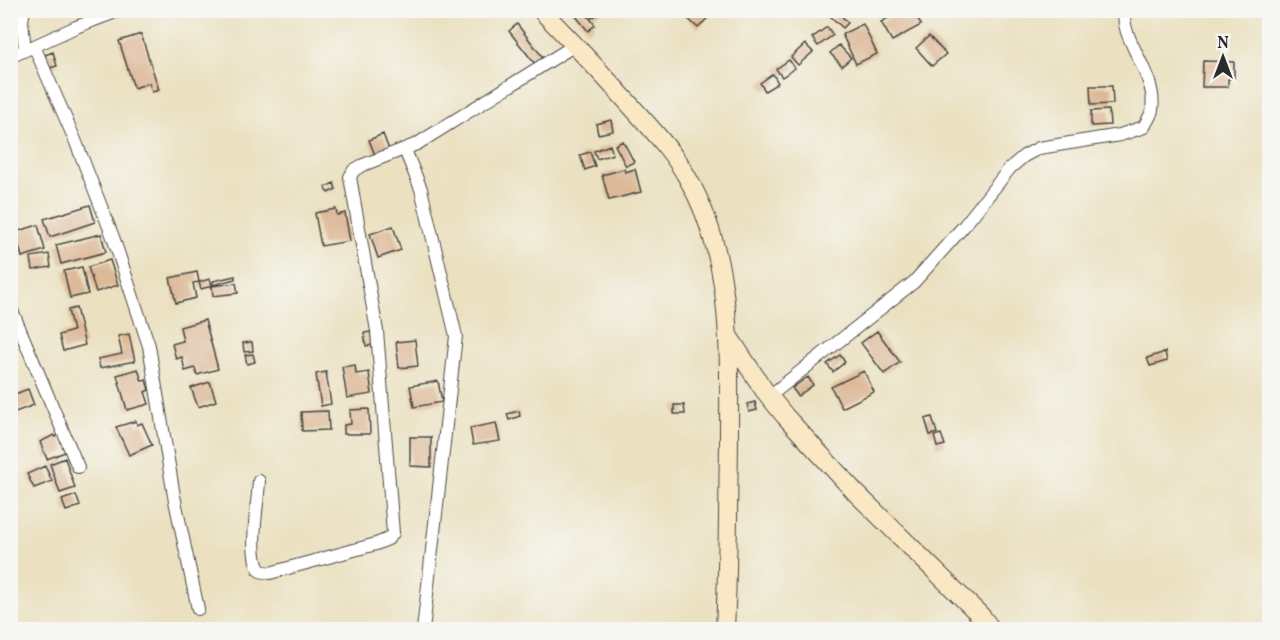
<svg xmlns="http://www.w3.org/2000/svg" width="1280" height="640" viewBox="0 0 1280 640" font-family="Vollkorn,serif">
<rect width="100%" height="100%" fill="#f6f6f2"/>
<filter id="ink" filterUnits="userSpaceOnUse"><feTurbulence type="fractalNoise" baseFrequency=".0167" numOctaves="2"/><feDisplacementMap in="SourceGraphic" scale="12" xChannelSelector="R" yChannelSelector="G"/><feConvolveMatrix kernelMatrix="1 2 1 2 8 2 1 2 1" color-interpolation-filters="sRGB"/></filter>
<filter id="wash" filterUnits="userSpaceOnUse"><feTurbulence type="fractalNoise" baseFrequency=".008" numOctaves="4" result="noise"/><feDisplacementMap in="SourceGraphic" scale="24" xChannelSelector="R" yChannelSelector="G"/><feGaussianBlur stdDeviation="1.35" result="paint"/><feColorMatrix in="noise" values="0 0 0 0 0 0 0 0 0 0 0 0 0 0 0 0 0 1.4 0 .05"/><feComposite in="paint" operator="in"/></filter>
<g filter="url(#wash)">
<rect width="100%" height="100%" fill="#ebe1c1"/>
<g id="blocks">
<!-- building -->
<path fill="#ddb998" d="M571 10H583L595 25 588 31Z
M588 10H605L592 18Z
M679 10H715L698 28Z
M836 10 848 23 843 28 830 16Z
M902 10H913L921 25 892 41 881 22Z
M517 24 548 64H535L509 31Z
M863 24 877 54 856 64 842 34Z
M827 27 833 35 818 46 812 38Z
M141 34 159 90 152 92 149 83 134 88 119 41Z
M929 36 946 54 932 66 916 48Z
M805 44 813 52 798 65 791 57Z
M839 45 851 58 842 66 830 53Z
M53 52 57 66 49 68 45 55Z
M789 60 795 68 782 77 776 69Z
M1203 61 1234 62V78L1228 79V87H1202Z
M773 74 778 83 765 91 760 83Z
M1090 86H1112L1113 104 1091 105Z
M1109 110 1110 125 1091 126V111Z
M611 120 613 131 598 134 596 124Z
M383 134 391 155 377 160 369 140Z
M623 141 634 162 626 166 615 145Z
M610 145 613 154 597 159 594 151Z
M590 152 595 166 585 170 580 155Z
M624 169 625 172 635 169 641 192 609 200 602 175Z
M334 183 336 189 328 193 325 187Z
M90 205 95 222 50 237 44 219Z
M336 209 337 215 345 213 350 241 321 246 315 213Z
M38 225 45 250 22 257 15 232Z
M393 226 401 250 378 258 370 234Z
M101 234 106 252 61 264 56 245Z
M49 254 51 267 33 270 31 257Z
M110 260 118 285 96 292 88 267Z
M82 267 88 294 70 298 64 271Z
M197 272 199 282 193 283 196 298 176 303 170 278Z
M235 276V279L213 285V281Z
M210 279 212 286 201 289 199 282Z
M236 283 238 293 213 296 212 286Z
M76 308 85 345 63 351 59 335 73 331 68 310Z
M205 320 218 369 197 375 195 368 185 371 182 357 176 359 172 344 183 341 180 327Z
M877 331 900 362 884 374 861 343Z
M371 332 373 345 366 346 364 333Z
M129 334 135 361 100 368 98 359 122 354 118 336Z
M415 340 418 366 399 368 396 342Z
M252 342 253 351 244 352 243 343Z
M1165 352 1167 361 1150 366 1147 358Z
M253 354 255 362 247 364 245 355Z
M840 355 845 362 833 372 827 364Z
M355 365 356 374 369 372 372 394 347 398 342 367Z
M138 369 142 381 146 380 149 390 145 392 149 404 127 410 117 375Z
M864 371 874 392 842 408 831 387Z
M326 372 331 404 321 406 316 374Z
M808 377 813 385 798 396 792 388Z
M438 381 442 402 414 407 410 386Z
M210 382 216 401 198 407 191 388Z
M28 389 34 405 10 414V396Z
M755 402 757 410 749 412 747 404Z
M674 405H684L685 414H674Z
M369 409 370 434H344V425L351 424 350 410Z
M328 411 329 430 302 431 301 412Z
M519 411 520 416 509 420 507 414Z
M932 417 937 433 930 435 925 419Z
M136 421 137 425 142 423 152 445 129 455 116 427Z
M496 423 500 441 473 445 470 428Z
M941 434 945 445 937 447 934 436Z
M54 435 55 437 59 435 65 452 47 459 40 442Z
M410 437H431V467L410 466Z
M65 458 75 488 60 493 50 464Z
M45 466 52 481 34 488 27 474Z
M76 495 80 506 66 511 62 500Z"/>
</g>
</g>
<g filter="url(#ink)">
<use href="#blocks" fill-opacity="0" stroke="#484642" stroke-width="1.5"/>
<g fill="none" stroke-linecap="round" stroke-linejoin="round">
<!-- street casing -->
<g stroke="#484642" stroke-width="14">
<path id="street" d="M24 10 22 21 25 50
M34 46 75 140 113 237 149 346 174 496 198 609
M10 57 76 27 121 10
M405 150 421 189 456 336 423 630
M10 306 78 467
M772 394 914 282 964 226 1010 168 1024 156 1039 148 1120 135 1144 127C1146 122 1151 116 1152 110 1158 74 1118 38 1125 10
M259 481C258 503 248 554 260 571L270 573 376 544 388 539 393 533 377 331 350 177 354 170 363 165 417 144 575 45"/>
</g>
<!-- secondary casing -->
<g stroke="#484642" stroke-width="20">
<path id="secondary" d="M541 10C575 45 608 80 640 116 657 135 675 155 687 177 734 258 729 353 729 443 728 505 728 567 725 630
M729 337 764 390 785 416 855 492 982 617 992 630"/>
</g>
<!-- street -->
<use href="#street" stroke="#fff" stroke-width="12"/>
<!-- secondary -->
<use href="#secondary" stroke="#fae7c3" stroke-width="18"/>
</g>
</g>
<!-- margin -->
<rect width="1280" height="640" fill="none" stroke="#f6f6f2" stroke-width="36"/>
<!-- north arrow -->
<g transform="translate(1223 57)" stroke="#f6f6f2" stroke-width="4.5" paint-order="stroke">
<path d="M0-4.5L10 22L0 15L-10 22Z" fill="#2b2b2b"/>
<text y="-9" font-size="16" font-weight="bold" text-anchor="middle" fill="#2b2b2b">N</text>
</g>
</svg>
